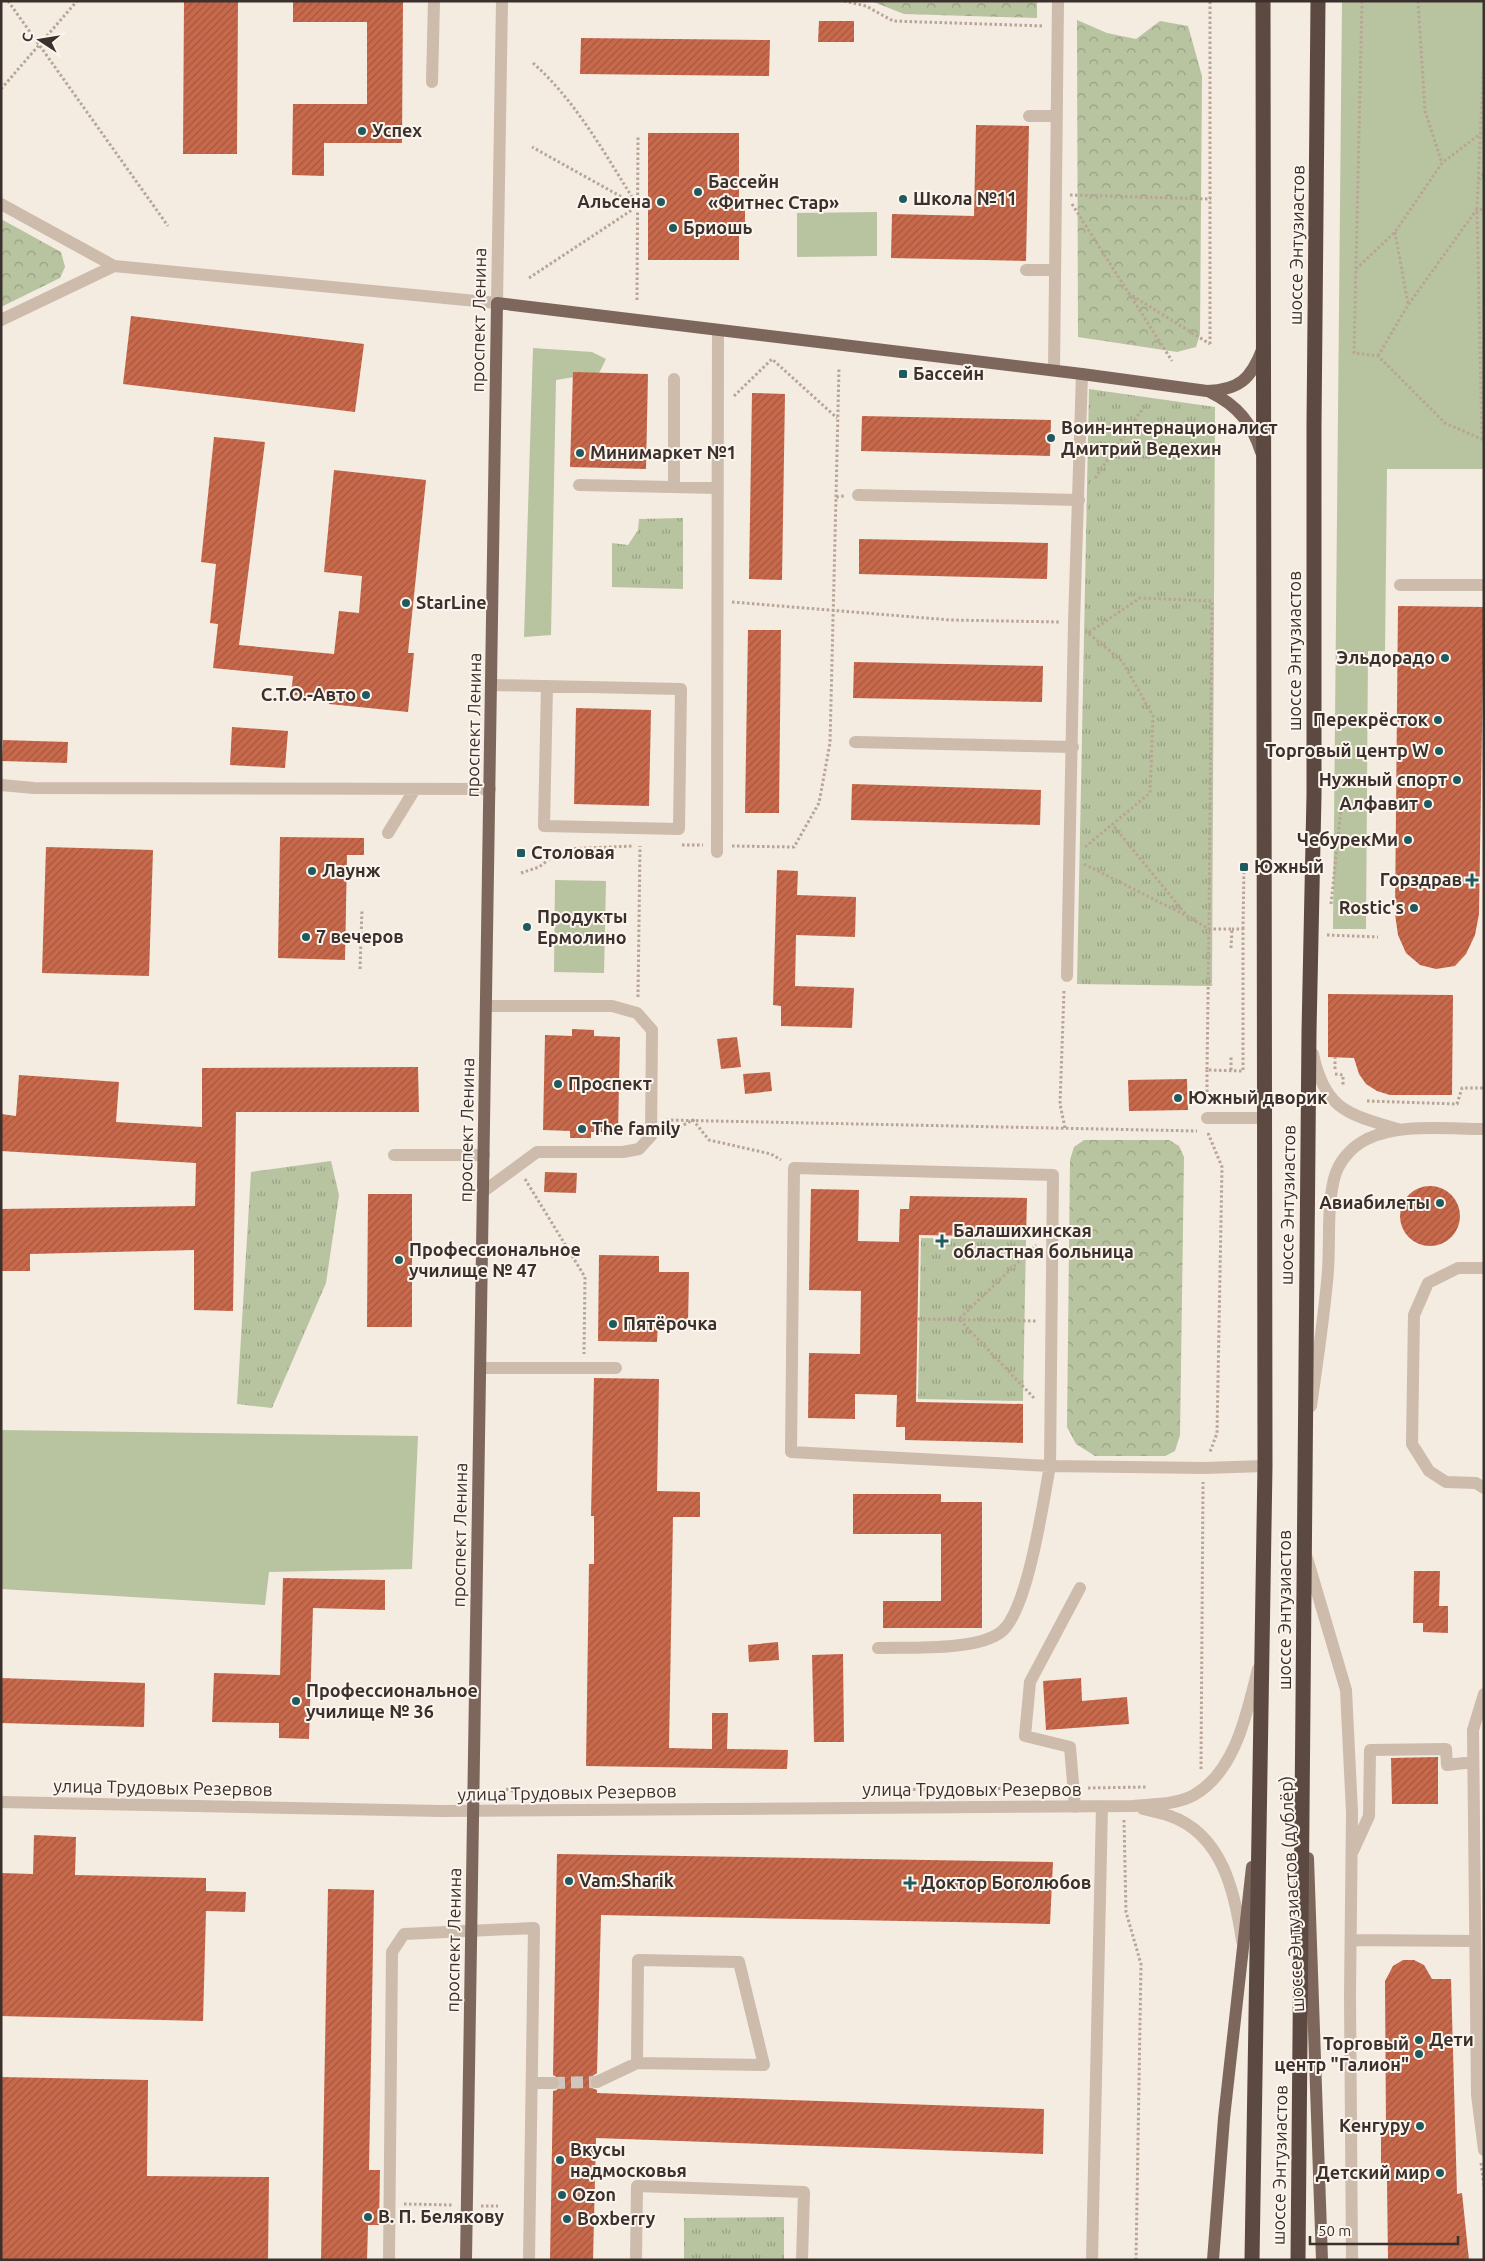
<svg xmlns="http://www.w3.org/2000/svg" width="1485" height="2261" viewBox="0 0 1485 2261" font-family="Ubuntu,sans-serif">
<defs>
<pattern id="forest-crowns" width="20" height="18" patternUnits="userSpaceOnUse" patternTransform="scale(1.25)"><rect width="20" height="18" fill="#b8c4a0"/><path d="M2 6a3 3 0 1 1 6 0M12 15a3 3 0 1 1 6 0" fill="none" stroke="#97a083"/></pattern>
<pattern id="park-tufts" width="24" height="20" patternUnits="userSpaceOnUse" patternTransform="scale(1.25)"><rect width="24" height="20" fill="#b8c4a0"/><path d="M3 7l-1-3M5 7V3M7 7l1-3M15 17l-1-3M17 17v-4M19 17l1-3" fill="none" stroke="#97a083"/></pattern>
<pattern id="building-hatch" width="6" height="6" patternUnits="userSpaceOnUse" patternTransform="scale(1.25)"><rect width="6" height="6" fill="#c8694b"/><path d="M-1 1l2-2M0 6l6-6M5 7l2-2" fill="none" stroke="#a4573f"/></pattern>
</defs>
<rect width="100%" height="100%" fill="#f4ebe1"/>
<!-- grass -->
<path fill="#b8c4a0" d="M1342 1H1484V469H1387L1385 651H1368L1366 929H1333Z
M877 212V256L797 257V213Z
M533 348 592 352 606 359 599 373 556 380 551 635 524 637Z
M555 880 606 881 604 973 554 972Z
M1 1430 418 1436 412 1569 269 1572 265 1605 1 1589Z"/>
<!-- forest -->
<path fill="url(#forest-crowns)" d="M871 1H1037V18L904 14Z
M1077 20 1107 33 1136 39 1160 21 1188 26 1202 76 1200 334 1196 347 1177 352 1078 337Z
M1 219 61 252 65 267 60 278 1 307Z
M1084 1140H1169L1179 1146 1184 1157 1180 1435 1175 1451 1165 1456H1095L1076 1444 1067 1427 1070 1160 1074 1147Z"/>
<!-- park -->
<path fill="url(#park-tufts)" d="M1089 389 1215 407 1212 986 1077 984Z
M683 518V589L612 587V543L628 545 638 530 639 519Z
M331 1161 339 1195 326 1283 272 1408 237 1404 251 1172Z
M921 1238 1026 1240 1023 1401 918 1399Z
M784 2217V2260H684V2218Z"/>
<!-- building -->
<path fill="url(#building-hatch)" d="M184 1H238L237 154H183Z
M293 1H403L402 143H324V176L292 175 293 104H367V22H293Z
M819 21H854V42H818Z
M581 38 770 40 769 76 580 74Z
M976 125 1029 126 1026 261 891 258 892 214 974 216Z
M648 133H739V203H745V223H739V260H648Z
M131 316 364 344 355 412 123 384Z
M573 372 648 374 646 469 570 467Z
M752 393 785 394 782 580 749 579Z
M862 416 1051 420 1050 456 861 451Z
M214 437 265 442 239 645 334 654 339 611 359 613 362 576 324 572 334 470 426 480 408 653H414L408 712 329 704V698L291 695 293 676 213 668 218 624 210 623 216 564 201 562Z
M859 539 1048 543 1047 579 859 574Z
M1398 606 1484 607 1479 914 1475 935 1466 954 1455 966 1436 969 1420 965 1406 953 1398 935 1395 914Z
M748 630H781L779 813H745Z
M854 662 1043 666 1042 702 853 698Z
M576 708 651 710 649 806 574 804Z
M232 727 288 731 285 768 230 765Z
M3 740 68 742 67 763 2 761Z
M852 784 1041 790 1040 825 851 820Z
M280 837 364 838V855H347L345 960 278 958Z
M46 847 153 850 149 976 42 973Z
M777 870 798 871 797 895 856 897 855 937 796 935 795 986 854 988 852 1028 781 1026V1006L773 1005Z
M1328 994 1453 995 1452 1095H1390L1377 1091 1366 1084 1359 1074 1354 1058 1328 1057Z
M572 1029 594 1030V1036L620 1037 618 1132H591V1138H570V1131L543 1130 545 1035 572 1036Z
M737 1037 741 1067 721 1069 717 1039Z
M418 1067 419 1112H236L233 1311 194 1310V1250L30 1254V1271H1V1209L195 1206 196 1163 1 1151V1114L16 1116 19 1075 119 1082 116 1122 202 1127V1068Z
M770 1072 772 1091 745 1094 743 1074Z
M1187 1079 1188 1110 1129 1111 1128 1080Z
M545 1172 577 1173 576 1193 544 1192Z
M1400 1216a30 30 0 1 1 60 0a30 30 0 1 1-60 0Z
M811 1189 859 1190 858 1241 899 1242 900 1209H909L910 1196 1027 1198 1026 1237 919 1235 916 1402 1023 1404V1443L905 1440V1427H896L897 1395 855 1394V1419L808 1418 809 1353 860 1354 861 1291 809 1290Z
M368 1194H412V1327H367Z
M599 1255 659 1256V1272H689L688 1324 658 1323 657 1342 598 1341Z
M594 1378 659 1379 657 1491 700 1492V1517H673L669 1748 712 1749V1713H728L727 1749 788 1750 787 1769 586 1766 589 1564H594V1516H591Z
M853 1494H941V1502H982V1628H883V1601H941V1534H853Z
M1414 1571H1440L1439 1606H1448V1633L1423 1632V1623H1413Z
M283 1578 385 1580V1610L313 1608 309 1739 279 1738V1723L212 1722 214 1673 280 1675Z
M778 1642 779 1660 749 1662 748 1645Z
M843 1654 844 1742H814L812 1655Z
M1 1678 145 1683 144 1727 1 1723Z
M1081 1678 1082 1701 1127 1697 1129 1724 1046 1730 1043 1681Z
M1438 1757V1804H1392L1391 1758Z
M34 1835 76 1837 75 1875 206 1878V1891L246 1892 245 1912 206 1911 203 2021 1 2016V1873L33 1874Z
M557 1854 1053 1862 1050 1924 601 1915 597 2073 591 2077 589 2082 592 2088 597 2090V2093L1044 2109 1043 2154 596 2138 593 2260H550L553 2091 557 2090 561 2083 560 2079 553 2075Z
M328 1889 374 1890 369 2170H380L379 2225H368L367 2260H321Z
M1403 1960H1414L1424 1965 1432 1979H1451L1457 2194 1462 2193 1469 2260H1388L1387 2181 1381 2175V2135L1386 2129 1385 1981 1393 1966Z
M1 2077 148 2080 147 2176 269 2177 268 2260H1Z"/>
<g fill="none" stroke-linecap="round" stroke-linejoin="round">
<!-- minor-tunnel -->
<path stroke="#cfc6bd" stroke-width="12" stroke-dasharray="12 6" stroke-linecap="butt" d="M553 2083 597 2082"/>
<!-- path -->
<path stroke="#b9a596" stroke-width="3" stroke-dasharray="2.5 2.5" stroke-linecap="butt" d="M8 1 168 226
M844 1 866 6 893 21 1044 26
M1362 1 1354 353 1378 356 1445 423 1484 440
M1418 1 1425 111 1442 163
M533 63C577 102 606 156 637 205
M1 89 77 1
M1479 180 1484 172
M1070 195 1211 199
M1072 204 1172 361
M1395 232 1408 304
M1356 269 1395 232 1442 163 1484 131
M529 278 638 206 532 147
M1128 293 1210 344
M637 300 638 137
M1210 344V1
M1378 356 1408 305 1477 209 1484 210
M734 396 772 359 837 418
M1482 439 1477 209 1484 57
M1095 478 1146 404
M836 497 839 367
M732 602 950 620 1060 622
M682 845H703
M732 846 794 847 819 803 830 743 836 497 844 496
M1085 847 1150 793 1153 716 1122 661 1088 633 1140 598 1212 601 1209 929 1187 916 1112 824
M1084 864 1187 916
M521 873 539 867 563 849 633 846
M1331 904 1342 799
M1243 929 1244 867
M1327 935 1378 937
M1231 948 1232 929H1209L1207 1070 1243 1071V929H1232
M360 969 362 909
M1064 991 1060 1104 1065 1128
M638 997 640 846
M1335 1069V1057
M1231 1070V1056
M1335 1074 1343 1075V1085
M1367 1101 1457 1104 1462 1088H1484
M1207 1102V1070
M666 1120 1197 1131
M1208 1133 1222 1167 1217 1433 1210 1452
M666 1134 693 1120 709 1140 771 1154 781 1160
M525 1179 585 1277 584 1354
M918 1319 1037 1321
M1034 1398 959 1319 1036 1245
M1201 1769 1203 1482
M1088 1788 1147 1787
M506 1789 519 1793
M863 1790 1059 1788
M1124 1820 1126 1912 1141 1964 1136 2260
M1481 2163 1484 2186
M404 2204 452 2205
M481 2206H498"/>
<!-- minor -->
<path stroke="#cdbbac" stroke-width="12" d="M432 82 434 1
M1029 116H1057
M1 204 114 266 497 303 502 1
M1026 270H1055
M1 320 114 266
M1054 370 1058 1
M579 485 718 488
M674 487V379
M858 495 1079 500
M1400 585H1484
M492 685 681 689 679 829 544 826 547 686
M855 742 1073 747
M1 785 34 788 490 789
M388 833 415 789
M717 852 718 330
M1067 976 1074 623 1082 374
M1313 1054C1325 1111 1349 1114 1400 1130
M1207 1118H1263
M394 1155H484
M794 1168 1053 1175 1050 1466 791 1452Z
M484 1191 537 1152H623L639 1149 651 1136 652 1030 637 1013 612 1006H487
M1484 1268H1458L1428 1283 1414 1315 1412 1444 1429 1471 1446 1482 1476 1483 1484 1488
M481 1368H616
M1311 1406C1317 1365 1323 1323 1327 1282 1331 1248 1326 1212 1334 1179 1338 1162 1351 1147 1367 1139 1401 1123 1447 1129 1484 1129
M1307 1558 1346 1690 1352 1812 1350 1996 1352 2260
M878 1648C908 1647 977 1651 1001 1632 1028 1611 1043 1502 1050 1466L1204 1468 1265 1466
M1484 1694 1473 1730 1477 2095 1484 2150
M1 1802 441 1811 1133 1806C1153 1804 1176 1805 1194 1795 1236 1771 1247 1712 1258 1669
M1075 1807 1070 1747 1025 1736 1030 1682 1080 1588
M1143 1809C1152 1811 1161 1813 1170 1816 1222 1834 1235 1892 1242 1941
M1353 1851 1369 1816 1370 1750 1446 1749 1447 1765 1473 1762
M1351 1940 1475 1941
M597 2082 637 2063 764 2065 739 1962 638 1960 637 2063
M532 2083H553
M389 2260 392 1952 404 1934 534 1928 529 2260
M636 2260 637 2186 804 2192 802 2260
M1092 2260 1102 1806"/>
<!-- major -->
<path stroke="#7d675c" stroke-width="12" d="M1210 392C1237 405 1252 423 1261 452
M1308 1858 1322 2260
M466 2260 497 303 1082 374 1207 391C1239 390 1251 379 1262 350
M1213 2260 1224 2118 1252 1867"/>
<!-- highway -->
<path stroke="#5c4a42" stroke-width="15" d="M1252 2260 1265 1466 1263 1
M1298 2260 1309 1032 1314 795V426L1318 1"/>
</g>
<!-- markers -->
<g fill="#1f5a5e" stroke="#fbf5ee" stroke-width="2">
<circle cx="362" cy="131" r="5"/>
<circle cx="698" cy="192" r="5"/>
<circle cx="903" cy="199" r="5"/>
<circle cx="661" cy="202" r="5"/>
<circle cx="673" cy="228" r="5"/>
<rect x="898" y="369" width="10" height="10" rx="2.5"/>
<circle cx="1051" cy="438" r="5"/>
<circle cx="580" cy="453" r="5"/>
<circle cx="406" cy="603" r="5"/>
<circle cx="1445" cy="658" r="5"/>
<circle cx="366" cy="695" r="5"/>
<circle cx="1438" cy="720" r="5"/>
<circle cx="1439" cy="751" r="5"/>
<circle cx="1457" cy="780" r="5"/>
<circle cx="1428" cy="804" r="5"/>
<circle cx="1408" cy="840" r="5"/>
<rect x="516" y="848" width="10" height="10" rx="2.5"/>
<rect x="1239" y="862" width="10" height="10" rx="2.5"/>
<circle cx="312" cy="871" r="5"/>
<path d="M1469.5 872.5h5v5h5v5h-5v5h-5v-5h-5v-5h5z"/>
<circle cx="1414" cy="908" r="5"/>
<circle cx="527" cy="927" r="5"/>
<circle cx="306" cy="937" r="5"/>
<circle cx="558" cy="1084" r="5"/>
<circle cx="1178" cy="1098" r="5"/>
<circle cx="582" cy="1129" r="5"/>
<circle cx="1440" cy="1203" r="5"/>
<path d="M939.5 1233.5h5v5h5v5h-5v5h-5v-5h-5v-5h5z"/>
<circle cx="399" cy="1260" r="5"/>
<circle cx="613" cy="1324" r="5"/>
<circle cx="296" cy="1701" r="5"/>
<circle cx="569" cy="1881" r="5"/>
<path d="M907.5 1875.5h5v5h5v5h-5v5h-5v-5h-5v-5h5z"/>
<circle cx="1419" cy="2040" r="5"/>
<circle cx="1419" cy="2054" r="5"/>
<circle cx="1420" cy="2126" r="5"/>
<circle cx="560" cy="2160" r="5"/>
<circle cx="1440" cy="2173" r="5"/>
<circle cx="562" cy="2195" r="5"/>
<circle cx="368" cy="2217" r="5"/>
<circle cx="567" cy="2219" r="5"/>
</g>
<g text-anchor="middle" stroke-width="4" stroke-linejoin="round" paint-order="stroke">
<!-- poi labels -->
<g font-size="18" font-weight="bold" fill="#3b302b" stroke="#fbf5ee" text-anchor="start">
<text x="372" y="137">Успех</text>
<text x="708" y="188">Бассейн<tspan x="708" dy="21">«Фитнес Стар»</tspan></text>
<text x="913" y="205">Школа №11</text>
<text x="651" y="208" text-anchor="end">Альсена</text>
<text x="683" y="234">Бриошь</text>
<text x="913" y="380">Бассейн</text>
<text x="1061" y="434">Воин-интернационалист<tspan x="1061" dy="21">Дмитрий Ведехин</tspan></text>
<text x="590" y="459">Минимаркет №1</text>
<text x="416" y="609">StarLine</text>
<text x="1435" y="664" text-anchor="end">Эльдорадо</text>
<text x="356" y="701" text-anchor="end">С.Т.О.-Авто</text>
<text x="1428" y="726" text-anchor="end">Перекрёсток</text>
<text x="1429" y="757" text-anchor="end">Торговый центр W</text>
<text x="1447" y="786" text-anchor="end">Нужный спорт</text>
<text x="1418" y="810" text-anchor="end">Алфавит</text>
<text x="1398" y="846" text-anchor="end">ЧебурекМи</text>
<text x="531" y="859">Столовая</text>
<text x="1254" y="873">Южный</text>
<text x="322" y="877">Лаунж</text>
<text x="1462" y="886" text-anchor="end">Горздрав</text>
<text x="1404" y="914" text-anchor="end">Rostic's</text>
<text x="537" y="923">Продукты<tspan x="537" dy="21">Ермолино</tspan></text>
<text x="316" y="943">7 вечеров</text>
<text x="568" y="1090">Проспект</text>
<text x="1188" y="1104">Южный дворик</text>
<text x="592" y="1135">The family</text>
<text x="1430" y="1209" text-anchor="end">Авиабилеты</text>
<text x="953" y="1237">Балашихинская<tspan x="953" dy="21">областная больница</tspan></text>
<text x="409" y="1256">Профессиональное<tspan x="409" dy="21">училище № 47</tspan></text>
<text x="623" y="1330">Пятёрочка</text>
<text x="306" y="1697">Профессиональное<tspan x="306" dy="21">училище № 36</tspan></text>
<text x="579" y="1887">Vam.Sharik</text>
<text x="921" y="1889">Доктор Боголюбов</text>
<text x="1429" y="2046">Дети</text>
<text x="1409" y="2050" text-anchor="end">Торговый<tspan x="1409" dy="21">центр "Галион"</tspan></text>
<text x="1410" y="2132" text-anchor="end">Кенгуру</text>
<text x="570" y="2156">Вкусы<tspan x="570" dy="21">надмосковья</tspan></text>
<text x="1430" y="2179" text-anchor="end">Детский мир</text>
<text x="572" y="2201">Ozon</text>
<text x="378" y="2223">В. П. Белякову</text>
<text x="577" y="2225">Boxberry</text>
</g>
<!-- street labels -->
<g font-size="18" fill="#3b302b" stroke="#fbf5ee">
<text transform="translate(1297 245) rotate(-89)" y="6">шоссе Энтузиастов</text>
<text transform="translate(479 320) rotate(-89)" y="6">проспект Ленина</text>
<text transform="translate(1295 651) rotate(-90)" y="6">шоссе Энтузиастов</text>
<text transform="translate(474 725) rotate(-89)" y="6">проспект Ленина</text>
<text transform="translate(467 1130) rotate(-89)" y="6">проспект Ленина</text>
<text transform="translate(1288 1205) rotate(-89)" y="6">шоссе Энтузиастов</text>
<text transform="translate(460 1535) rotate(-89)" y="6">проспект Ленина</text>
<text transform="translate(1285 1610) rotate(-90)" y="6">шоссе Энтузиастов</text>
<text transform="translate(163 1788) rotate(1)" y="6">улица Трудовых Резервов</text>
<text x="972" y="1796">улица Трудовых Резервов</text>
<text transform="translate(567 1793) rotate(-1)" y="6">улица Трудовых Резервов</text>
<text transform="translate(1292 1894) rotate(-93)" y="6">шоссе Энтузиастов (дублёр)</text>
<text transform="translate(454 1940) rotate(-89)" y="6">проспект Ленина</text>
<text transform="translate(1280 2165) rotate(-89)" y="6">шоссе Энтузиастов</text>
</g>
</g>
<!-- border -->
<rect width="1485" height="2261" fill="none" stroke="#3b302b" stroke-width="5"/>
<!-- north arrow -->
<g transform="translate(40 40) rotate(282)" stroke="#fbf5ee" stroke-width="4" paint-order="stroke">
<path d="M0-4L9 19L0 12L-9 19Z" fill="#3b302b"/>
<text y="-8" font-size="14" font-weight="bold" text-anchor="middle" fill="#3b302b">С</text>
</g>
<!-- scale -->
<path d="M1310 2236v8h148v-8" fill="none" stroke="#3b302b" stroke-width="2.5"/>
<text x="1318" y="2236" font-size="15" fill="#3b302b" stroke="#fbf5ee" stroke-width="4" paint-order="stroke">50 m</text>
</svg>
